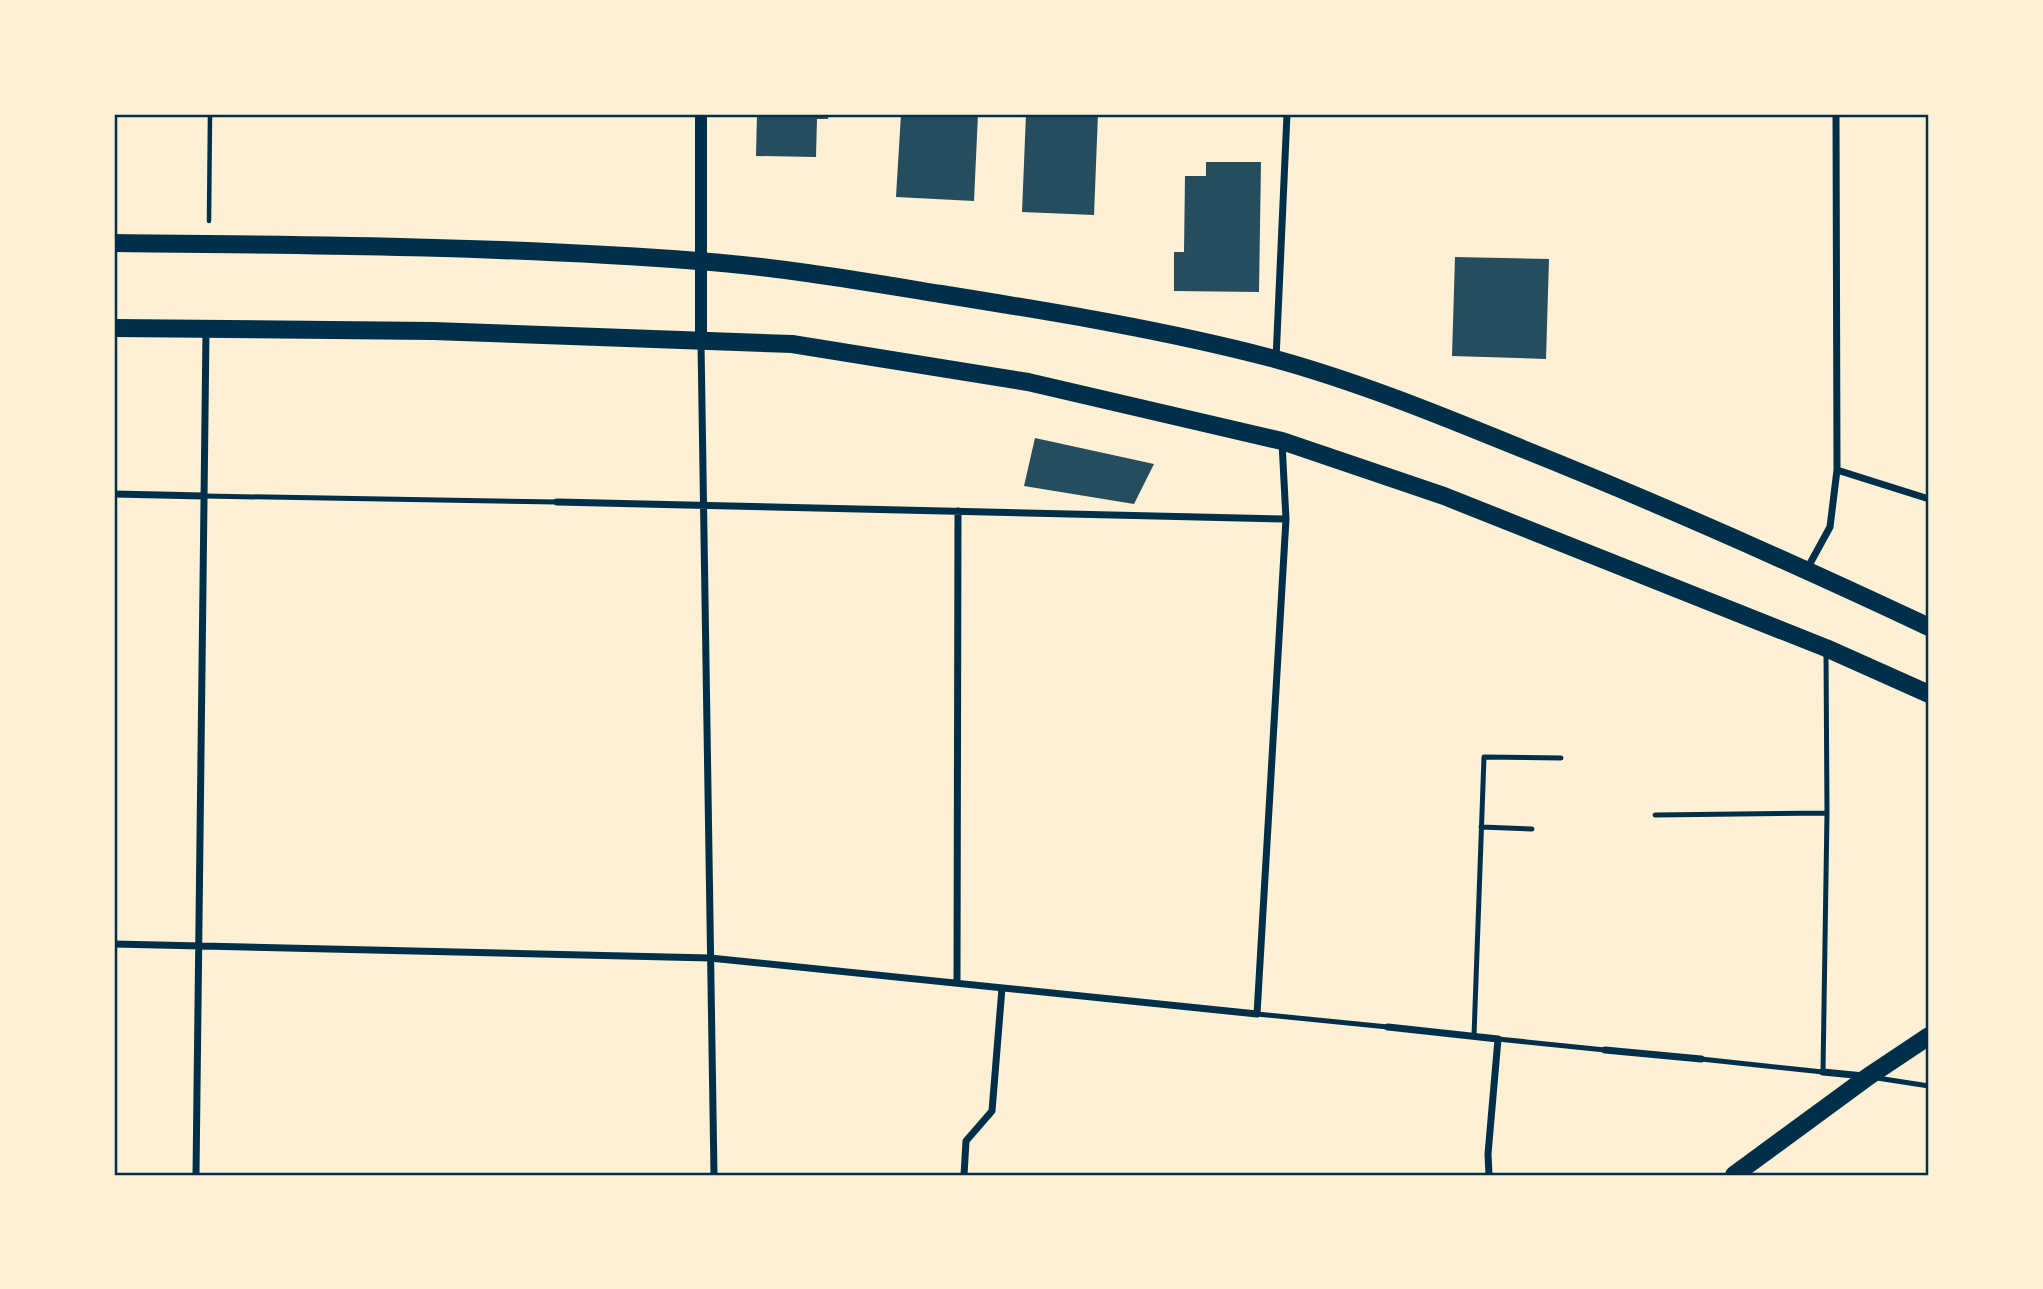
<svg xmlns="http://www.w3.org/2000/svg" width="2043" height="1289" viewBox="0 0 2043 1289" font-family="'PT Sans Narrow',sans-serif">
<rect width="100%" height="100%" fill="#fdf0d5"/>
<!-- building -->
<path fill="#264d5e" d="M757 114H829L828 119H817L816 157 756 156Z
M901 114H978L974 201 896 197Z
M1026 114H1098L1094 215 1022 212Z
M1206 162H1261L1259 292 1174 291V252H1184L1185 176H1206Z
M1455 257 1549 259 1546 359 1452 356Z
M1035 438 1154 464 1134 504 1024 486Z"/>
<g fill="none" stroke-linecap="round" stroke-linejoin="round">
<!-- path -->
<path stroke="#003049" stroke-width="4.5" d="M209 221 210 114"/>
<!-- service -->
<path stroke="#003049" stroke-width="5" d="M204 496 557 502
M1655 815 1827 813
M1481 827 1532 829
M1257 1014 1388 1027
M1474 1036 1484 757 1561 758
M1498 1039 1605 1050
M1701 1059 1823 1072 1827 813 1826 652
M1877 1078 1929 1086"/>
<!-- minor -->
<path stroke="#003049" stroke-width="7" d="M701 343 714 1175
M1276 359 1287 114
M1837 470 1929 499
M114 494 204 496
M557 502 1286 519
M1807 569 1830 527 1837 470 1836 114
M114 944 710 958 1257 1014 1286 519 1282 443
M957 983 958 511
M1388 1027 1498 1039 1488 1154 1489 1175
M1605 1050 1701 1059
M1823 1072 1864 1076
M196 1175 206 331
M964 1175 966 1141 992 1111 1002 988"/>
<!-- tertiary -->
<path stroke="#003049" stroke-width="12" d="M701 341V114"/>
<!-- primary -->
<path stroke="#003049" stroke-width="18" d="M114 243C309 245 504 246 698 261 780 267 861 281 941 294 1053 312 1165 330 1275 359 1359 382 1442 416 1523 449 1660 504 1795 564 1929 627
M114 328 433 331 792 344 1028 382 1282 441 1444 496 1826 648 1929 694
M1734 1175 1869 1076 1929 1036"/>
</g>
<!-- border -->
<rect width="2043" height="1289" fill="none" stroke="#fdf0d5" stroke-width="231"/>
<rect x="116" y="116" width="1811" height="1058" fill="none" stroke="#003049" stroke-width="2.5"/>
</svg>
